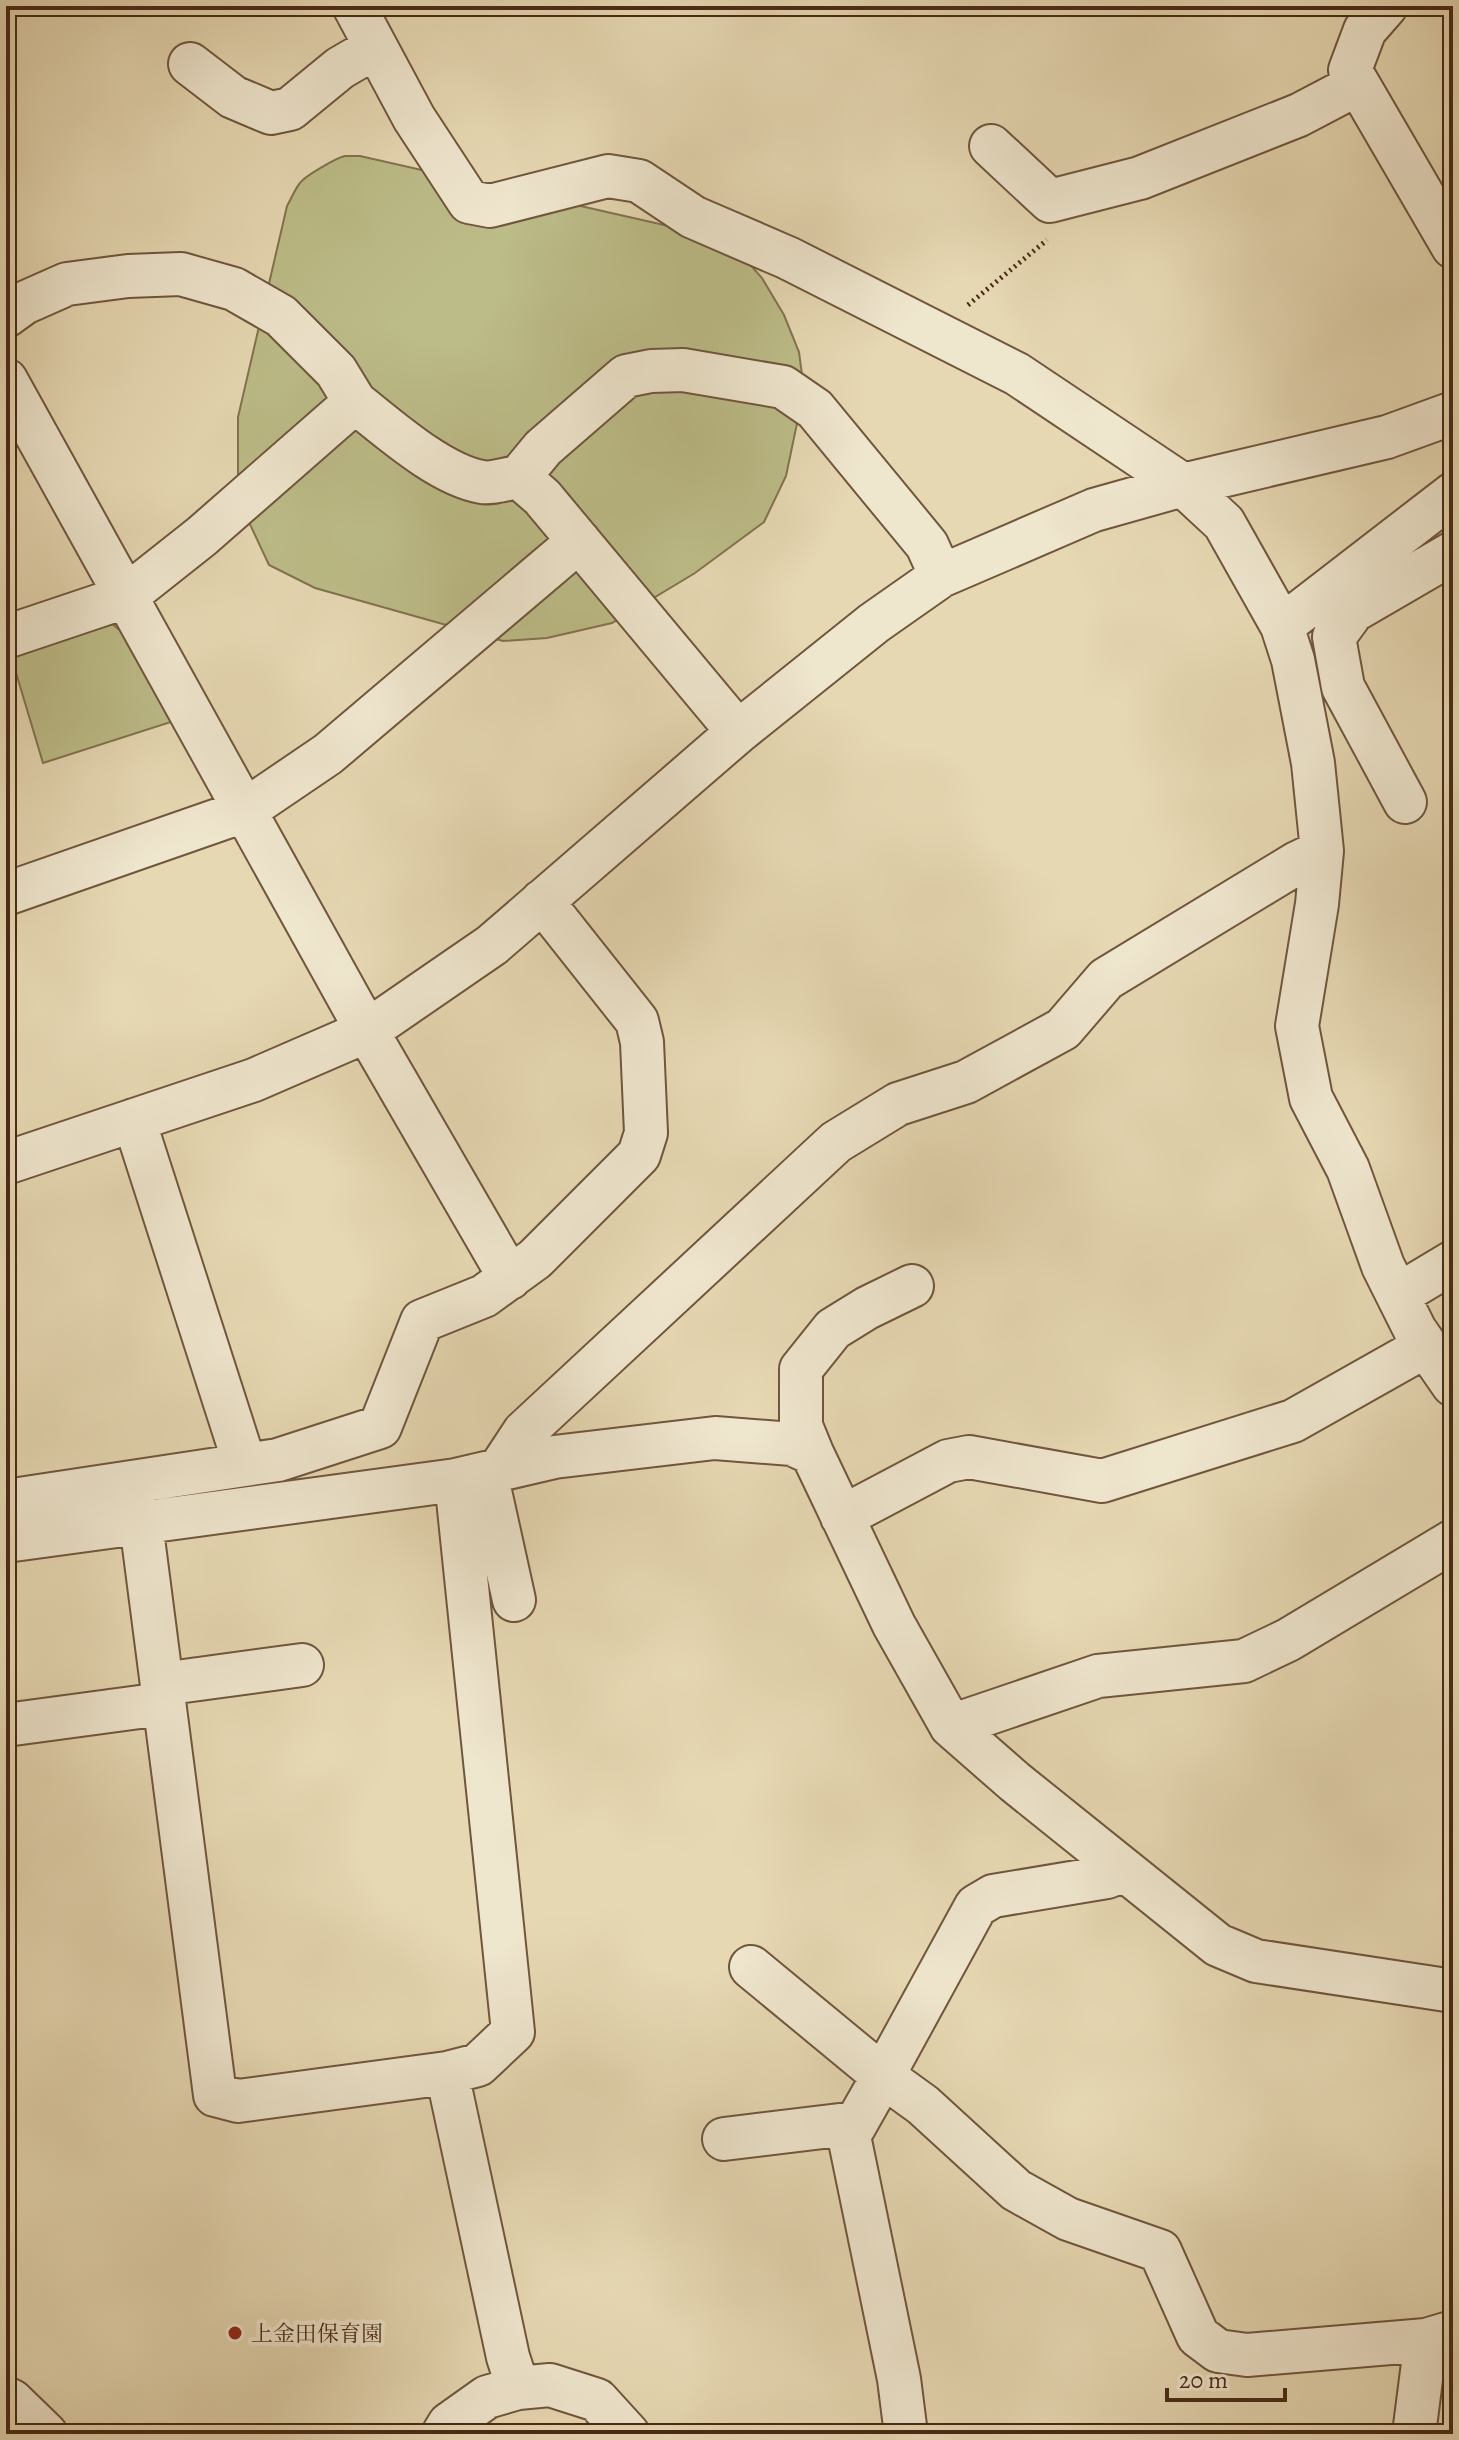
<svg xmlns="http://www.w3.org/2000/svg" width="1459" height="2440" viewBox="0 0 1459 2440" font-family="Alegreya,'Noto Serif JP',serif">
<rect width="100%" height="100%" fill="#e6d8b3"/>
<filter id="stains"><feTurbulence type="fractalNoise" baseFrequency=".0025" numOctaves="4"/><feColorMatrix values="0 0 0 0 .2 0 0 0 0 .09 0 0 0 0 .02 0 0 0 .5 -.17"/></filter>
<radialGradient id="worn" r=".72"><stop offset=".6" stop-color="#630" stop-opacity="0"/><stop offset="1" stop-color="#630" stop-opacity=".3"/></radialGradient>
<!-- green -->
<path fill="#bcbc88" stroke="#82734f" stroke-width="2" d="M345 156H360L708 235 740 253 762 278 784 315 799 352 804 390 786 476 764 522 695 573 612 623 547 638 503 641 315 588 269 565 247 518 238 480V417L287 206C291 199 295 189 300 183 305 176 336 158 345 156Z
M112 624 126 635 171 722 43 763 11 656Z"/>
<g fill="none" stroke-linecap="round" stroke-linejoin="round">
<!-- minor casing -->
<g stroke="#70563d" stroke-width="46">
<path id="minor" d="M354 6 414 118 469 202 490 206 608 176 639 181 693 217 788 258 1017 374 1183 485 1224 523 1282 626 1293 660 1313 763 1322 851 1317 904 1297 1026 1311 1098 1348 1169 1383 1266 1415 1330 1453 1385
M1386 6 1365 30 1350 70 1453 247
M190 64 233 97 271 113 290 109 340 68 376 47
M991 146 1050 201 1140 178 1299 115 1358 84
M6 316 24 303 67 284 128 276 181 274 234 289 281 316 336 371 355 402
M6 380 367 1031 510 1278
M519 477 543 448 626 376 651 371 683 370 783 387 815 409 927 545 941 576
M1282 626 1453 494
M6 637 125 597 202 536 355 402C388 428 440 475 482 482 493 484 508 478 519 477L542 497 738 732
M1405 802 1343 687 1334 637 1353 611 1453 553
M6 894 244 811 328 754 579 541
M134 1120 245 1465
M6 1163 254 1080 367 1031 492 945 738 732 874 623 941 576 1094 510 1183 485 1387 437 1453 413
M1398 1295 1453 1262
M812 1453 801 1426V1369L833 1329 867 1308 912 1286
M499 1470 524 1432 836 1142 898 1104 966 1082 1063 1029 1106 979 1297 863 1322 851
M486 1473 514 1600
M456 1480 513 2032 478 2065 447 2073 508 2357 518 2388
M6 1501 278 1460 380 1427 422 1321 484 1296 535 1259 639 1155 646 1133 642 1042 637 1021 542 901
M842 1517 948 1461 969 1457 1102 1481 1293 1421 1426 1346
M141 1523 215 2095 238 2101 447 2073
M6 1541 456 1480 554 1457 715 1438 792 1444 812 1453 894 1625 951 1726 1015 1782 1218 1945 1256 1961 1453 1991
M162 1684 302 1665
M6 1725 147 1706 164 1696
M951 1726 1098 1676 1244 1661 1288 1640 1453 1541
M751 1967 883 2076 976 1906 993 1896 1107 1877 1124 1870
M724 2139 856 2123
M6 2398 12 2401 46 2434
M443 2434 449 2424 487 2397 518 2388 550 2385 597 2400 628 2434
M906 2434 899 2379 849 2136 883 2076 923 2105 1016 2190 1068 2219 1160 2251 1198 2336 1218 2351 1247 2355 1426 2340 1453 2332
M1414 2434 1426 2340"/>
</g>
<!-- path -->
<path stroke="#492a16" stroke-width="5" stroke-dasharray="2 4" stroke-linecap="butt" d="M968 305 1047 240"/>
<!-- minor -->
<use href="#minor" stroke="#efe6ce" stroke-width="42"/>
</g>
<!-- markers -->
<circle fill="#8f2418" stroke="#efe6ce" stroke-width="3" cx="235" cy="2333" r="8"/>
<g text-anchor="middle" stroke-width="8" stroke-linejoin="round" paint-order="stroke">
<!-- poi labels -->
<g font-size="22" fill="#492a16" stroke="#efe6ce" text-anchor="start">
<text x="251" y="2341">上金田保育園</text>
</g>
</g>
<!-- margin -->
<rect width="1459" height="2440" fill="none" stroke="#e6d8b3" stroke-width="32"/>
<rect x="8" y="8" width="1443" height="2424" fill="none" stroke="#492a16" stroke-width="4"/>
<rect x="16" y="16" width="1427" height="2408" fill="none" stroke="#492a16" stroke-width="2"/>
<!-- scale -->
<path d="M1167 2388v12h118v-12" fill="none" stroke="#492a16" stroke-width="4"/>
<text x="1179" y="2388" font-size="24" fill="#492a16" stroke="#efe6ce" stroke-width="6" paint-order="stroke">20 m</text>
<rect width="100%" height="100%" filter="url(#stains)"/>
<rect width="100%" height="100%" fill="url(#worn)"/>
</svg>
